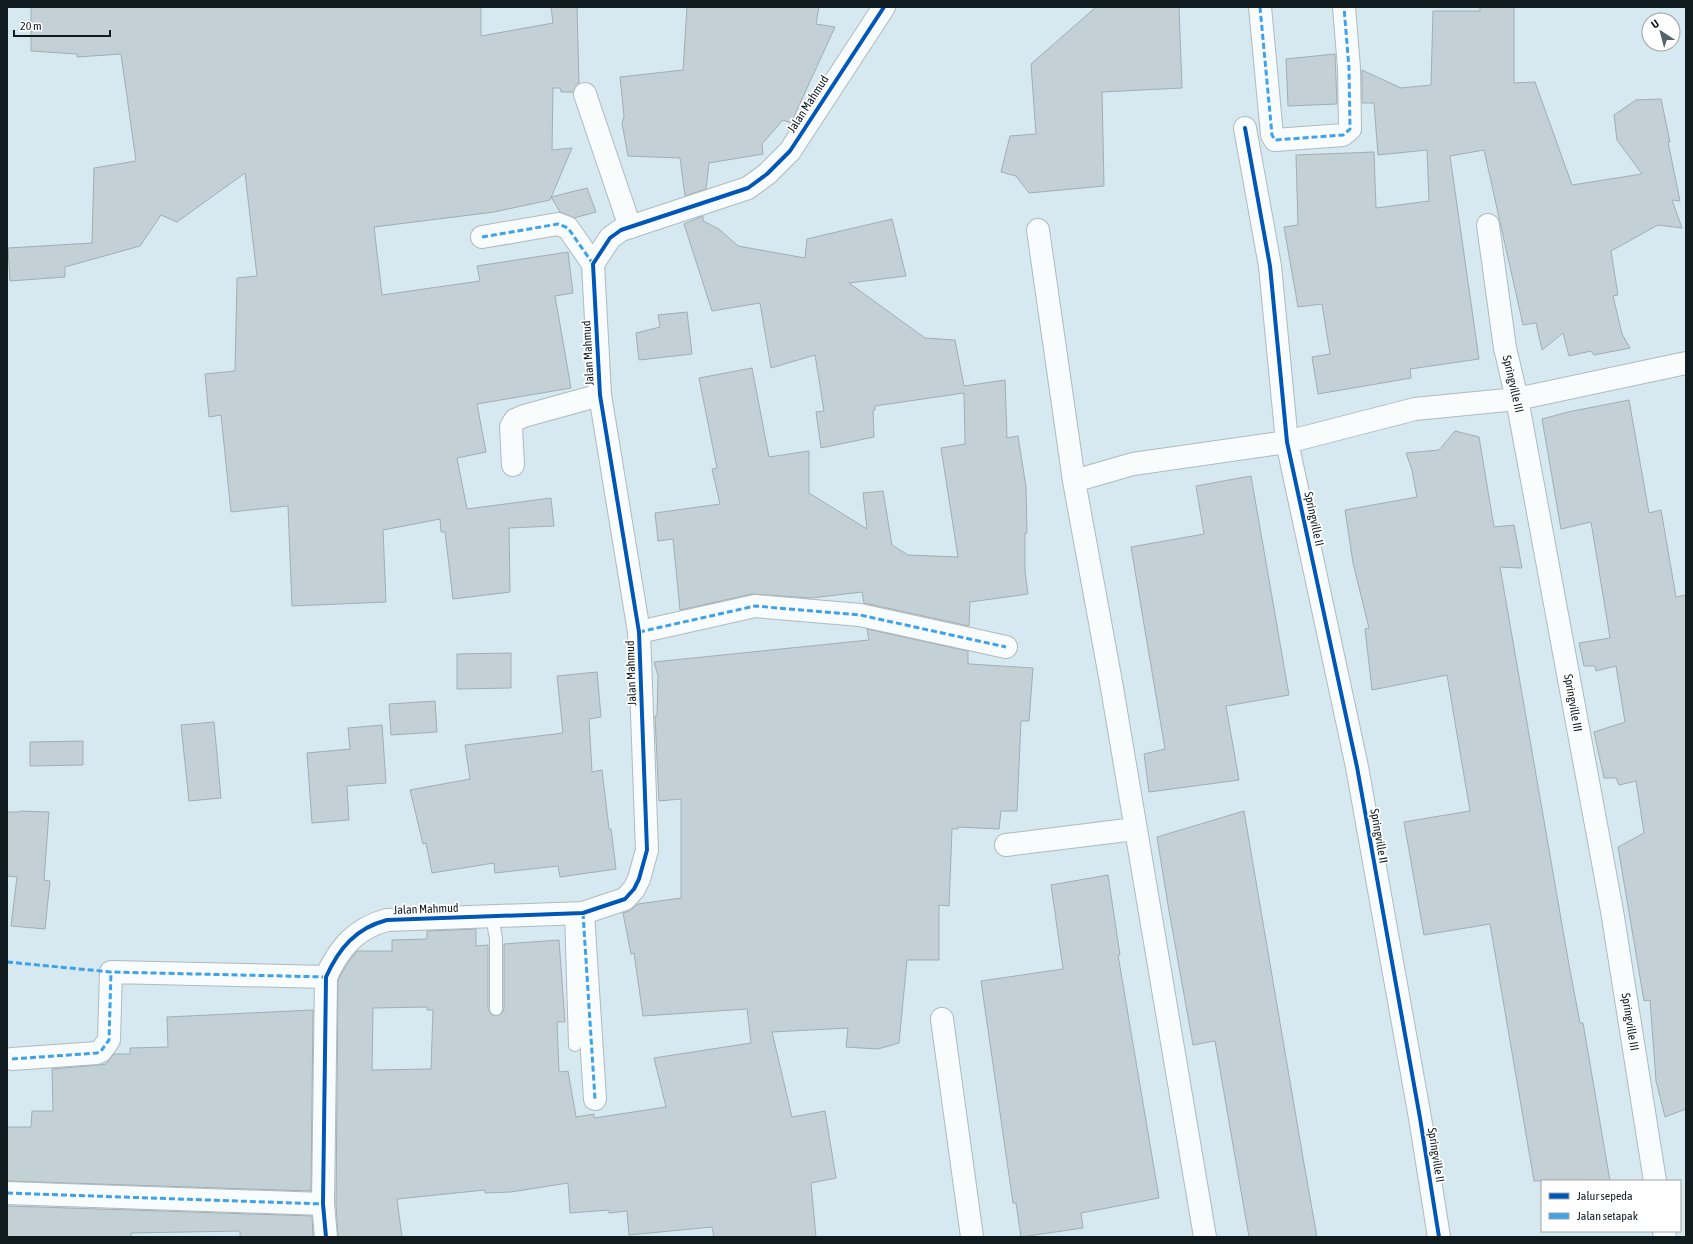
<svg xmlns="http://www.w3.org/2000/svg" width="1693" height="1244" viewBox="0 0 1693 1244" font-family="'Asap Condensed',sans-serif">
<rect width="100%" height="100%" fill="#d6e8f0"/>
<!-- building -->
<path fill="#c3d1d7" stroke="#a1aeb4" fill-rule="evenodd" d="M31 7H481V36L553 23 551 7H577L579 83 573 92H561L560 88H553L552 150 572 148 550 200 494 212 374 227 382 295 480 281 477 266 568 252 573 293 555 296 571 388 477 404 486 452 457 458 467 509 551 498 554 526 509 528 510 592 453 599 445 532H441L440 519 383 530 386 602 292 606 288 506 231 512 221 415 209 417 205 374 235 371 237 278 257 276 245 173 177 222 161 215 140 246 65 267V277L10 281 8 248 92 243 94 168 136 161 121 54 77 57V54L31 51Z
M687 7H819L816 24 835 27 791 123 783 120 762 144 763 154 709 163 706 189 685 196 680 158 628 156 622 123 624 116 620 77 683 70Z
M1096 7H1179L1182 88 1102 92 1104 186 1029 193 1016 176 1001 172 1010 136 1036 134 1031 64Z
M1480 7H1514V83L1535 82 1572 185 1642 174 1617 140 1614 115 1636 100 1661 99 1670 142H1668L1680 201 1672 200 1682 228 1658 225 1611 251 1618 295 1613 296 1622 334 1630 348 1594 355 1591 351 1569 356 1563 333 1542 350 1536 323 1523 325 1484 150 1450 156 1479 359 1410 369 1411 378 1318 394 1312 357 1330 354 1322 304 1298 307 1284 227 1298 225 1296 155 1374 152 1376 208 1429 201 1427 150 1378 155 1374 103H1362V70L1401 88 1431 85 1433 11H1480Z
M1335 54 1337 104 1288 106 1286 59Z
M587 188 596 212 574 218 560 212 551 197Z
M703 216V221L719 229 738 246 805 258 807 239 892 219 906 276 849 283 925 338 955 340 964 386 1005 380 1007 438 1018 436 1026 487 1027 533H1025V571L1028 594 970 602 969 626 864 603 862 592 811 598 752 594 680 610 673 539 658 541 655 513 720 504 712 469 717 468 699 378 752 368 769 457 809 451V493L867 529 863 493 883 491 892 545 908 555 958 557 941 448 965 444 964 393 875 406V410H873L874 437 821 448 816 412 824 411 815 355 771 368 760 303 712 311 684 224Z
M687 312 692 354 639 360 636 333 660 327 658 315Z
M1629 400 1649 513 1661 510 1676 597 1686 595V1109L1665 1117 1656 1081 1650 1000 1644 1001 1618 847 1644 833 1636 781 1619 785 1616 778H1604L1594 732 1625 722 1616 666 1596 671 1595 666H1584L1579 643 1610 638 1591 522 1561 529 1542 419 1568 412Z
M1455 431 1479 437 1494 527 1514 525 1522 568 1500 567 1569 965 1580 1023H1583L1610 1181H1534L1490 924 1424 935 1404 822 1470 811 1447 675 1372 690 1365 629 1369 628 1353 563 1345 510 1417 497 1412 470 1406 453 1439 450Z
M1251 476 1289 695 1226 706 1239 780 1149 792 1144 754 1165 749 1131 547 1204 534 1196 486Z
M867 629 968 651V663L970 664 1033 668 1029 721H1021L1017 811H1001L999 829 958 827V829H952L949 906 939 905V960H907L899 1043 878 1049 846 1047 848 1028 772 1032 792 1117 825 1111 836 1178 811 1183 816 1237H714L712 1227 629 1235 627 1211 609 1213V1210L570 1213 568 1183 511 1192 485 1193V1190L397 1199 402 1237H338L336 1204 338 980 347 964 357 951H392V940L427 939V931L476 929V946L488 945V1009L492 1015 496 1016 502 1013 504 1009V944L559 940 565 1022H557L559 1072 568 1071 576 1117 594 1114V1118L666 1107 654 1058 751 1043 747 1009 643 1016 634 953 631 954 623 913 629 911 638 904 681 898V799L659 801 655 716H657L658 676 654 662 869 640ZM427 1007V1010H433L431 1069 372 1070 373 1008Z
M511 653V688L457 689V654Z
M597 672 601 717 589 719 592 772 602 770 609 829H611L616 869 560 877 558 866 495 873 494 863 432 873 426 843 423 844 410 790 470 779 465 745 563 733 557 676Z
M435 701 437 732 391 735 389 704Z
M214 722 221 798 189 801 181 725Z
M382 725 386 783 347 786 349 820 312 823 307 753 350 749 348 728Z
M83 741V765L30 766V742Z
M20 811 49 812 44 880 50 881 45 929 11 926 17 877 7 876V812H20Z
M1244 811 1303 1158 1317 1237H1249L1215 1041 1193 1045 1168 905 1157 837Z
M1108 875 1120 955H1118L1159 1198 1081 1213 1083 1228 1021 1237 1016 1203H1013L981 981 1063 969 1051 885Z
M313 1010 311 1191 7 1181V1127H31L32 1111H53L52 1069 98 1065 106 1064 114 1054H130V1048L168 1047 167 1017Z
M7 1206 312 1216 313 1237H240V1231L131 1233V1237H7Z"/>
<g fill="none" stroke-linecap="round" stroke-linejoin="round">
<!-- lane casing -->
<g stroke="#adbbc1" stroke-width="14">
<path id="lane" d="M571 912 575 1045
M492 916 496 939V1009"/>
</g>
<!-- street casing -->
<g stroke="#adbbc1" stroke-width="24">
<path id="street" d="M1260 7 1272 135 1275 140 1343 135 1350 129 1349 68 1344 7
M585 94 630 227
M1245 128 1270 266 1287 442 1357 767 1420 1118 1439 1237
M1488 225 1505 348 1517 399 1612 911 1655 1181
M1038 230 1074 481 1111 682 1205 1237
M482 237 558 224 568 228 593 264
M513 465 511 427 515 420 524 416 600 395
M1074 481 1133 464 1287 442 1415 409 1517 399 1686 363
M639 632 755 606 860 615 1006 647
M1006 845 1135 829
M583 913 595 1099
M942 1019 972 1237
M12 1059 97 1053 101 1051 109 1040 111 972 326 977
M7 1193 323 1204
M1664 1231 1665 1237"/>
</g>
<!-- secondary casing -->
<g stroke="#adbbc1" stroke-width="24">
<path id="secondary" d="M326 1237 323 1204 326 977C339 948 356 928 387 920L583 913 625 899 634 889 639 879 647 850 639 632 600 395 593 264 610 238 621 230 748 188 767 174 790 151 884 7"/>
</g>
<!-- lane -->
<use href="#lane" stroke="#f9fcfd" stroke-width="12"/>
<!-- street -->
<use href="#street" stroke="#f9fcfd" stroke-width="22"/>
<!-- secondary -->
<use href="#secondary" stroke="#f9fcfd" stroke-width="22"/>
<!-- quiet -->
<path stroke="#3da2ea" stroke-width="3" stroke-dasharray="6 3" stroke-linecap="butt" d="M1260 7 1272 135 1275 140 1343 135 1350 129 1349 68 1344 7
M482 237 558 224 568 228 593 264
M639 632 755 606 860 615 1006 647
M583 913 595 1099
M7 962 111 972 326 977
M12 1059 97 1053 101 1051 109 1040 111 972
M7 1193 323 1204"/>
<!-- cycleway casing -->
<g stroke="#fff" stroke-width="6">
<path id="cycleway" d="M1245 128 1270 266 1287 442 1357 767 1420 1118 1439 1237
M326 1237 323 1204 326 977C339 948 356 928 387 920L583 913 625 899 634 889 639 879 647 850 639 632 600 395 593 264 610 238 621 230 748 188 767 174 790 151 884 7"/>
</g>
<!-- cycleway -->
<use href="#cycleway" stroke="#0057b8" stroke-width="4"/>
</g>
<g text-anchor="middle" stroke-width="3.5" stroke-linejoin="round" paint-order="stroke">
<!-- street labels -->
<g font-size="12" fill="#101b20" stroke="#fff">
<text transform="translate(808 104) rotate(-57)" y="4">Jalan Mahmud</text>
<text transform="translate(588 353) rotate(-93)" y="4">Jalan Mahmud</text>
<text transform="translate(1513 384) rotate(77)" y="4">Springville III</text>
<text transform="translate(1314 519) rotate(78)" y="4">Springville II</text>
<text transform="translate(631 673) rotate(-92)" y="4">Jalan Mahmud</text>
<text transform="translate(1573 703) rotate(80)" y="4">Springville III</text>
<text transform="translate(1379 836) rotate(80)" y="4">Springville II</text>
<text transform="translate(426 909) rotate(-2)" y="4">Jalan Mahmud</text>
<text transform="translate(1630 1022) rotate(81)" y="4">Springville III</text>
<text transform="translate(1436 1155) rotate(81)" y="4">Springville II</text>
</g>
</g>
<!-- border -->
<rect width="1693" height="1244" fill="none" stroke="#101b20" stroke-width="16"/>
<!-- legend -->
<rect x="1541" y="1180" width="140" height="52" fill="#ffffff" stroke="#9fa4a6"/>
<rect x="1549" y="1193" width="20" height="6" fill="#0057b8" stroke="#9fa4a6"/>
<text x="1577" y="1200" font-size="12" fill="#101b20">Jalur sepeda</text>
<rect x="1549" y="1213" width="20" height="6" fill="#3da2ea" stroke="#9fa4a6"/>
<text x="1577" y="1220" font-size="12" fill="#101b20">Jalan setapak</text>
<!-- north arrow -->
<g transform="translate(1661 32) rotate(324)"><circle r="19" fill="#ffffff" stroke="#9fa4a6"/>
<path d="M0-3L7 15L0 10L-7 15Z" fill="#556369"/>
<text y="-6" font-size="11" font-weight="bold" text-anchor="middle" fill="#101b20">U</text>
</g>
<!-- scale -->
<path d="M14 30v6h96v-6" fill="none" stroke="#101b20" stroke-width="2"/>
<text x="20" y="30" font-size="12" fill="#101b20" stroke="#ffffff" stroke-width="3" paint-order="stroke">20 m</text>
</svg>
